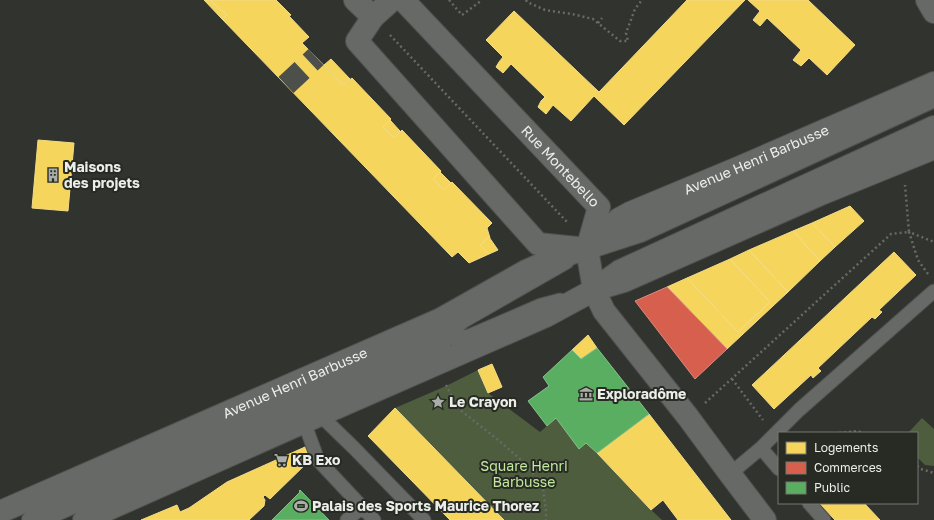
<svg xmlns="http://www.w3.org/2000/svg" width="934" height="520" viewBox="0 0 934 520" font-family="'Golos Text',sans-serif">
<rect width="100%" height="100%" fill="#31332f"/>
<!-- green -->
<path fill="#4d5d3d" d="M478 370 488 393 540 432 556 418 580 448 586 443C613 467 635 496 662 520H504L395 408 446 386Z
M922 418 934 429V466L925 465 917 457V433H908Z"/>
<!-- homes -->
<path fill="#f6d55c" stroke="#f3dc86" d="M204 0H210L227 15 222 19Z
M210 0H276L291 15 289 16 309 37 302 43 343 85 352 78 391 119 383 127 394 138 402 130 441 171 433 179 444 190 452 182 492 223 487 228 490 238 489 237 480 245 489 254 469 263 458 252 452 257 222 19 227 15Z
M687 0H745L624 125 594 96 571 121 553 105 546 114 538 107 541 101 545 97 511 64 503 73 496 67 499 62 503 57 486 40 514 11 599 92Z
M748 0H808L855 45 827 75 809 58 801 66 793 60 801 50 767 18 760 26 753 20 760 11Z
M331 59 350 79 343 85 324 65Z
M390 120 400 131 394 138 383 127Z
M38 140 74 143 68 211 32 208Z
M440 172 451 183 444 190 433 179Z
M850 206 864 221 835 247 812 223Z
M812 223 835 247 820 261 793 231Z
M793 231 820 261 788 292 749 250Z
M489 237 498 250 489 254 480 245Z
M749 250 788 292 727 349 667 287 687 278 738 332 770 302 730 259Z
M894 252 916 275 879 310 882 312 875 319 872 317 818 368 821 371 813 378 811 375 774 409 752 385Z
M730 259 770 302 738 332 687 278Z
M588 335 597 348 581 359 572 350Z
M492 364 502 387 488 393 478 370Z
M395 408 504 520H450L368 436Z
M649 414 731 520H678L663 500 651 510 597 453Z
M305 447 311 459 270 499 265 495 263 497 265 500 264 506 249 520H141L177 505 180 512 189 508 227 482Z
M819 503H864L880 520H835Z"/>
<!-- shops -->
<path fill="#d6604d" stroke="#dc8b7c" d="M667 287 727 349 695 379 635 301Z"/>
<!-- public -->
<path fill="#5aae61" stroke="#86c18a" d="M597 348 649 414 597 453 586 443 579 449 556 418 547 426 528 401 549 386 543 377 572 350 581 359Z
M300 490 301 491 329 520H272L300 492 299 491Z"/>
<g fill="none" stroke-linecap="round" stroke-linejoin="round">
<!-- street-tunnel -->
<path stroke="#4d4f4b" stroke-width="22" stroke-dasharray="22 11" stroke-linecap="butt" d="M286 85 316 57"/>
<!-- lane casing -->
<g stroke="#50514e" stroke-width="15">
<path id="lane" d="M441 340 464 321 567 262
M441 340 469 336 541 305 560 300
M320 415 354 448 424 520
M304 422 318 460 362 507 347 520
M761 448 779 469
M730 474 761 448 799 410 934 291
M809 503 824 520
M362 507 374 520"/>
</g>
<!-- street casing -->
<g stroke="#50514e" stroke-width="24">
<g id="street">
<path d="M355 0 373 17"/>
<path d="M392 0 373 17 357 41 538 244 587 249"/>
<path id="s1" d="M403 0 599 207 587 249 594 290 604 311 688 417 730 474 765 520"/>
<path d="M927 0 934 12"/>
<path id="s2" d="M588 248 619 219 630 213 738 168 934 83"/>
<path d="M597 289 624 281 821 194 934 148"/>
<path d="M33 520 441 340"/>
</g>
</g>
<!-- secondary casing -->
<g stroke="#50514e" stroke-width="24">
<g id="secondary">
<path id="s3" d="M0 512 441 319 526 271 551 260 640 231 934 96"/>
<path d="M84 520 304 422 546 316 594 290 620 271 934 127"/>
</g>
</g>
<!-- path -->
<path stroke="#696a68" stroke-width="2.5" stroke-dasharray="2 3" stroke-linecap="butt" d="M449 0 462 15 482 0
M526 0 527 2 545 10 572 14 593 19 620 41H628L626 33 635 9 642 0
M598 23 602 18
M390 35 568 223
M928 274 918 260 909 232 934 242
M732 379 763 420
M446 385 459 409 497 439 527 465 543 487 546 512V520
M705 403 891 234 909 232 905 185
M839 433 858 431 862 433
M917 466 921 469 934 473"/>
<!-- lane -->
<use href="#lane" stroke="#676966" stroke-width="13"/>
<!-- street -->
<use href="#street" stroke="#676966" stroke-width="22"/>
<!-- secondary -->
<use href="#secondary" stroke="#676966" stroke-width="22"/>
</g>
<!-- icons -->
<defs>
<g id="building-bare" transform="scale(1.08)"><path d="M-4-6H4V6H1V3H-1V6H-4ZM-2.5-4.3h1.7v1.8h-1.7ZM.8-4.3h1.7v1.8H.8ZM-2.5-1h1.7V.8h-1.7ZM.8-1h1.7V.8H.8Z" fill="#aaada8" stroke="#272b23" stroke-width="2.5" paint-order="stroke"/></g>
<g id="museum-bare" transform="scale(1.08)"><path d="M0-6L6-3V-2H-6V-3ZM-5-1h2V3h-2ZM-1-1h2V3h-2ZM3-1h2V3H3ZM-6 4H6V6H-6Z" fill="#aaada8" stroke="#272b23" stroke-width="2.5" paint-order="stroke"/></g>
<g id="sight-bare" transform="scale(1.08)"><path d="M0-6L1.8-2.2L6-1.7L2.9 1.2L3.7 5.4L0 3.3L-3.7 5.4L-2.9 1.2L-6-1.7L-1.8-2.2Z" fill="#aaada8" stroke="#272b23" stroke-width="2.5" paint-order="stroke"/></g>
<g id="supermarket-bare" transform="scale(1.08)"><path d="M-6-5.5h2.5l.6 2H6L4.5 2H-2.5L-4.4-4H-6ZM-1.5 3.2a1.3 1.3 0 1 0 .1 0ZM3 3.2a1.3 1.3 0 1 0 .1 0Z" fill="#aaada8" stroke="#272b23" stroke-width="2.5" paint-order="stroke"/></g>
<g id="stadium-bare" transform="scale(1.08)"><path d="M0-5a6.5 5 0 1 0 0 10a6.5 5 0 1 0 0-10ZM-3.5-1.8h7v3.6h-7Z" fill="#aaada8" stroke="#272b23" stroke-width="2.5" paint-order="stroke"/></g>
</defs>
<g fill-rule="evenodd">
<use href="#building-bare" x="53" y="175"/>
<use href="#museum-bare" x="586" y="394"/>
<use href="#sight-bare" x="438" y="402"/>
<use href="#supermarket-bare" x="281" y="460"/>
<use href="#stadium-bare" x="301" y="506"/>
</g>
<g text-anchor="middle" stroke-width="4" stroke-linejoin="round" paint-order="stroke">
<!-- street labels -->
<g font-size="14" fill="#ebeee9" stroke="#272b23">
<text dy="5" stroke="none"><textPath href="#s2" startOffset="192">Avenue Henri Barbusse</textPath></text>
<text dy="5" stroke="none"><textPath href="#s1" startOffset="229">Rue Montebello</textPath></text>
<text dy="5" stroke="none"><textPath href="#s3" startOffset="322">Avenue Henri Barbusse</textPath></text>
</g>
<!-- poi labels -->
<g font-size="14" font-weight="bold" fill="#ebeee9" stroke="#272b23" text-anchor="start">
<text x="64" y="172">Maisons<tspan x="64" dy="16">des projets</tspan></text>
<text x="597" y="399">Exploradôme</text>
<text x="449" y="407">Le Crayon</text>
<text x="292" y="465">KB Exo</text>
<text x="312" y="511">Palais des Sports Maurice Thorez</text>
</g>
<!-- park labels -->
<g font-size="14" fill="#c1e89e" stroke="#272b23">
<text x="524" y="471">Square Henri<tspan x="524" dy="16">Barbusse</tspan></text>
</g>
</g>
<!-- legend -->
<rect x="778" y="432" width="140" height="72" fill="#272b23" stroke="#757972"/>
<rect x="786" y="442" width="20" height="12" fill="#f6d55c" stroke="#757972"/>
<text x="814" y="452" font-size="12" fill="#ebeee9">Logements</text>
<rect x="786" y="462" width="20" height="12" fill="#d6604d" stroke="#757972"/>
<text x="814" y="472" font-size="12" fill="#ebeee9">Commerces</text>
<rect x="786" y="482" width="20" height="12" fill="#5aae61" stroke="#757972"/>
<text x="814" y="492" font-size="12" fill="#ebeee9">Public</text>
</svg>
